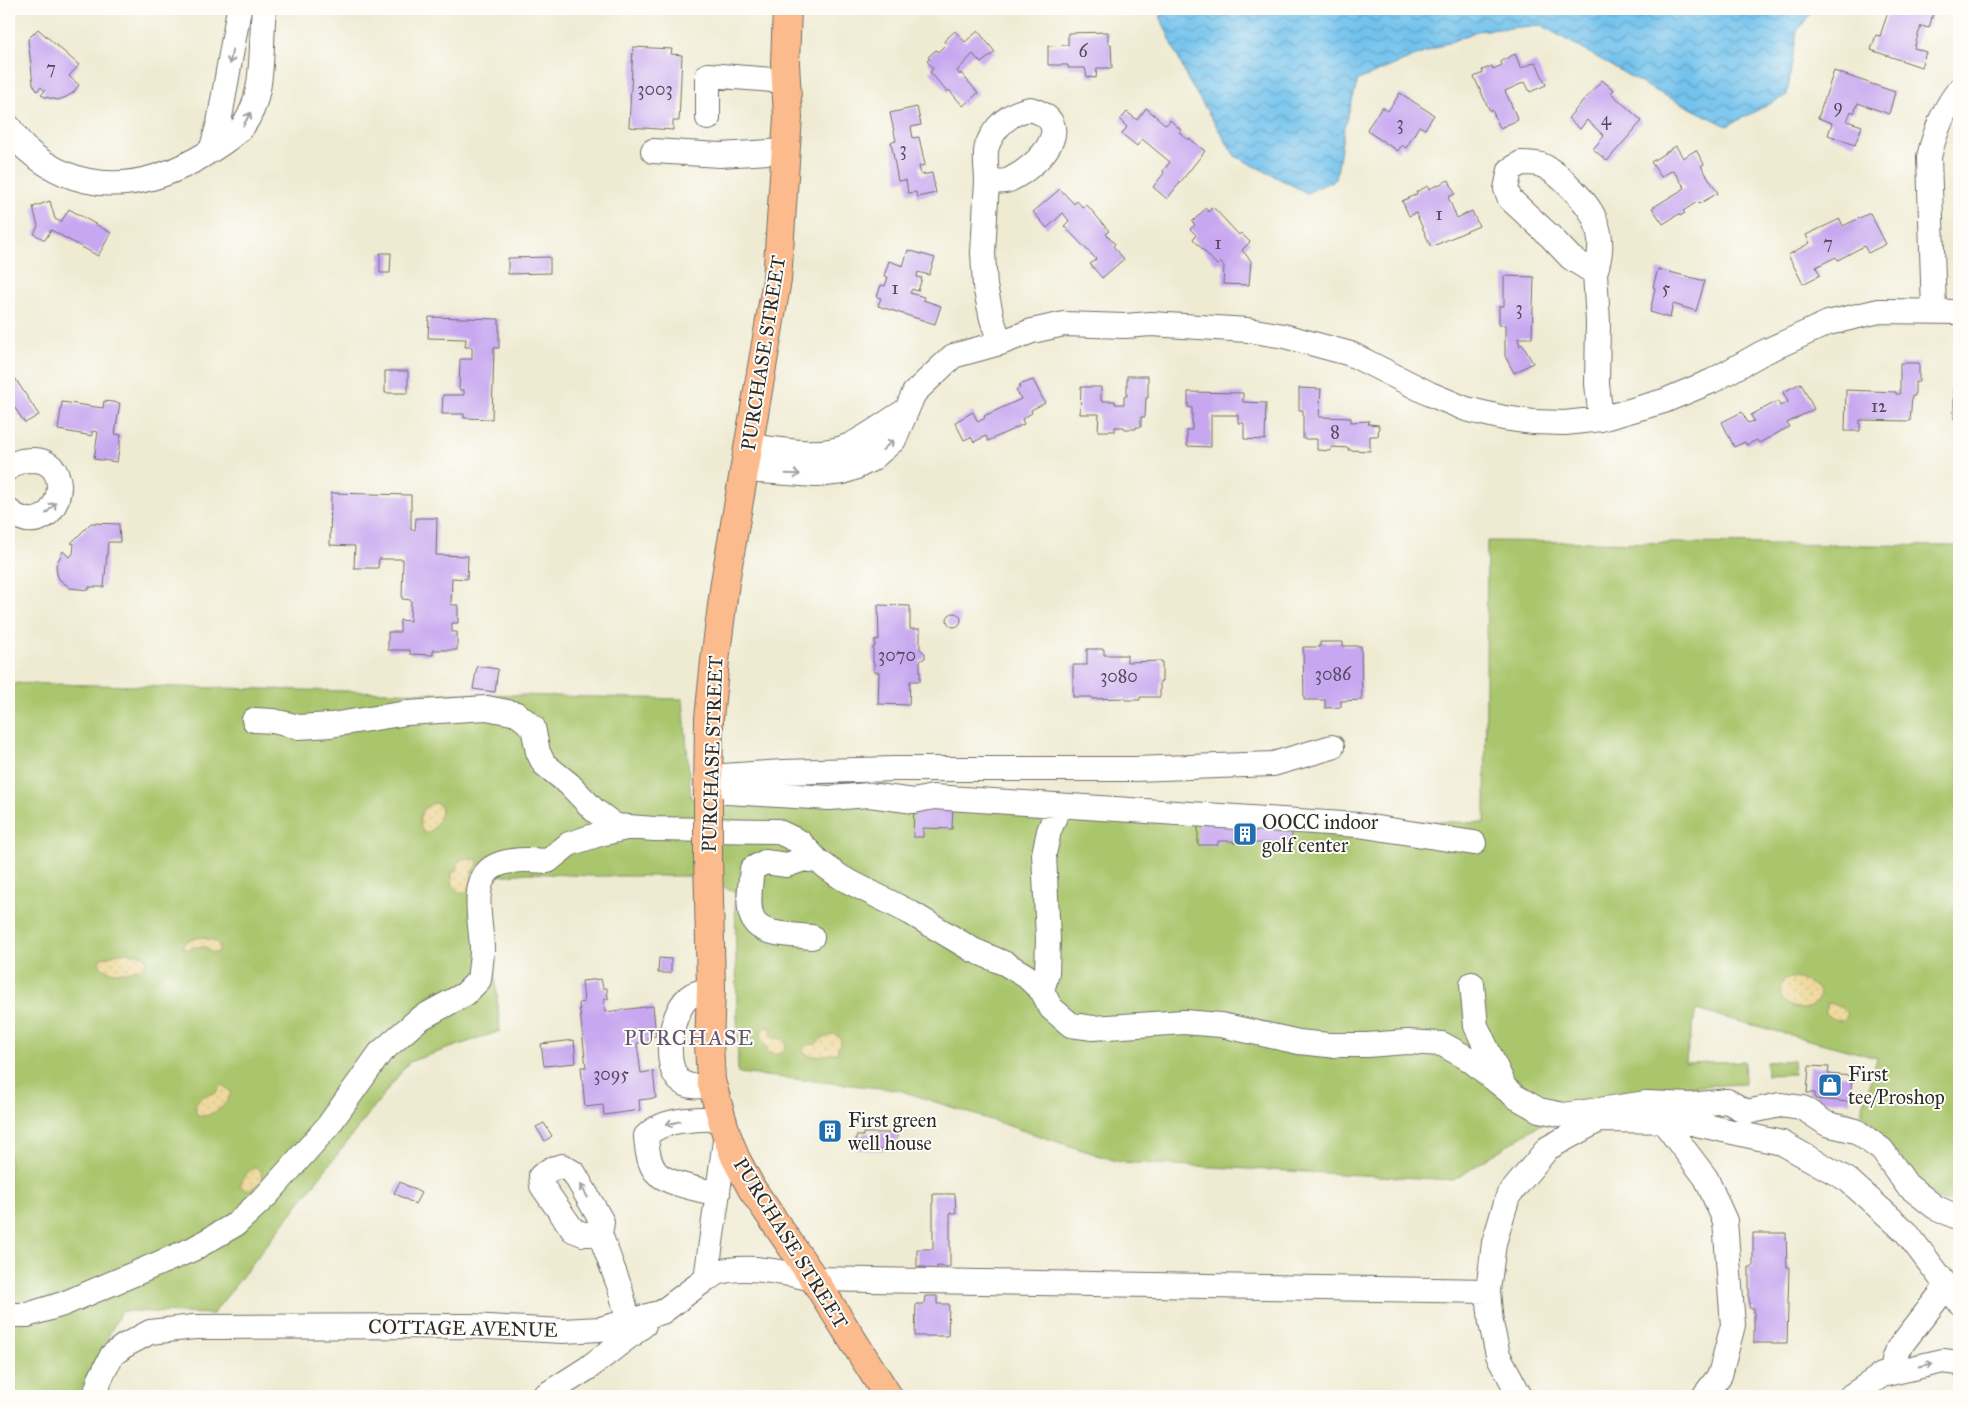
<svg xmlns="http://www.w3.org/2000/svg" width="1968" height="1405" viewBox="0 0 1968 1405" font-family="'IM FELL Great Primer',serif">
<defs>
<pattern id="sand-dots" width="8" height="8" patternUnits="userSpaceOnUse" patternTransform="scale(1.25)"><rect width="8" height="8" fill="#eeda9e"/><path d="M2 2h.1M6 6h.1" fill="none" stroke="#cb8" stroke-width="1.8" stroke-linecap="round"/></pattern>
<pattern id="water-waves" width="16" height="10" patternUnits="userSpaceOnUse" patternTransform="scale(1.25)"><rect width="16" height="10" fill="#72c2ed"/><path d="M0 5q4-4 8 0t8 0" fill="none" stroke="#5e9ec0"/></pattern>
</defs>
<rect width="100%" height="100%" fill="#fdfcf7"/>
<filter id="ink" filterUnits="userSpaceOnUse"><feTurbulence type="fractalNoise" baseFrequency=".02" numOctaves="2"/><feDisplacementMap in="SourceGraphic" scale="10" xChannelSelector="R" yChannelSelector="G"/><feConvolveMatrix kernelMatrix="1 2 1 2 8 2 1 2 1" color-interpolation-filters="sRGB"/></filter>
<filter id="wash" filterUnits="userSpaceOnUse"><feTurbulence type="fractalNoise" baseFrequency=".0096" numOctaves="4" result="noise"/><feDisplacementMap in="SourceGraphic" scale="20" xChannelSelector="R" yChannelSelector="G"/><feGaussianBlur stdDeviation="1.12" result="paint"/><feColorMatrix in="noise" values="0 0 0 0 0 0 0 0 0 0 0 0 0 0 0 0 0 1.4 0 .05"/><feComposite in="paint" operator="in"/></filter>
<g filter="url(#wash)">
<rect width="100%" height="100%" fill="#efebd3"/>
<!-- grass -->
<path fill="#aac66d" stroke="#6a784c" d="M1487 541 1959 546V1203L1937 1200 1861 1112 1877 1058 1696 1010 1685 1063 1744 1061 1745 1084 1675 1087 1539 1125 1454 1180 1119 1162 899 1090 738 1073 735 891 688 876H591L528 873 487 877 500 1031 409 1062 213 1314 121 1311 78 1396H9V683L683 699 691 799 1485 823Z
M1793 1060 1794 1074 1767 1075 1766 1062Z"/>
<!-- sand -->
<path fill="url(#sand-dots)" stroke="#8c8264" d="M436 803 440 805C443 815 437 824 431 831L424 832C415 821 421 805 436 803Z
M461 859H477L478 862 477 867 472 871C472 880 474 894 459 893L452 884V872L458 870V863Z
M202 937C210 942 211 936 220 946L219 951 215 953 211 952 205 947H193L188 950 182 947 186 941Z
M128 952 133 955 137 953 146 957V962C136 974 115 975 102 968L99 963 101 958 119 953Z
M1787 978C1799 977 1810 983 1819 990L1820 997C1817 1000 1813 1006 1809 1008 1800 1012 1784 1004 1781 996 1779 991 1781 985 1783 981Z
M1829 1003 1841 1007 1848 1012 1846 1018 1842 1021C1832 1020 1820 1015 1829 1003Z
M766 1026 772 1029 770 1035 773 1038 783 1039 786 1043C785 1055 775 1057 766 1051V1046L761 1040V1032Z
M834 1034 839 1036 841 1041 837 1053C828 1054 811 1059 804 1053L803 1049 805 1045 816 1044 822 1038Z
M223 1085 231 1092C229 1105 211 1118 198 1116 190 1103 202 1093 215 1094L219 1088Z
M253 1168 261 1170 262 1181C254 1186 246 1196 240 1184L247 1173Z"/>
<!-- water -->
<path fill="url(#water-waves)" stroke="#4e768c" d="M1168 9H1814L1797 31 1787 95 1727 126 1650 88 1541 25 1477 31 1358 80 1344 129 1336 179 1307 193 1235 156 1188 80 1160 16Z"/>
<g id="blocks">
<!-- building -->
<path fill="#c7a7f0" d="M1889 9 1934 10 1929 28 1921 26 1914 48 1926 52 1921 67 1871 50 1876 35 1880 36Z
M38 29 79 65 69 76 79 85 73 93 66 97 58 100 45 97 41 95 45 91 41 87 37 91 33 84 28 39Z
M955 31 965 42 978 31 995 52 981 63 973 54 957 71 960 75 961 73 978 93 963 106 949 90 947 92 930 72 933 69 927 61 930 59 928 57 936 50 938 52 946 44 944 41Z
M1108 32V44H1111L1112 68H1097L1096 78 1087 77 1085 68H1068V65H1048V46L1068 45V33Z
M633 47 672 49 671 54 682 55 679 121H673V130L629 127Z
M1515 54 1521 68 1536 62 1546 85 1530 92 1525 82 1505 91 1518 120 1500 128 1492 110 1490 111 1474 77 1483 73 1482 70 1492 66 1493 69 1502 65 1501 61Z
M1834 71 1895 92 1889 114 1858 103 1854 113 1851 111 1847 121 1862 126 1855 145 1828 135 1832 123 1818 118Z
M1602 80 1614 90 1611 93 1642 121 1607 161 1593 149 1604 136 1587 120 1580 129 1568 118Z
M1400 93 1434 115 1425 129 1419 126 1406 148 1402 145 1398 151 1367 131 1368 129H1367L1382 107 1388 111Z
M917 107 921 125 911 127 913 138 919 137 925 165 919 166 921 175 932 173 936 193 917 197 916 192 908 193 906 180 898 181 891 142 896 141 890 113Z
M1146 108 1166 125 1170 120 1181 130 1179 132 1188 140 1189 138 1205 151 1167 199 1153 187 1164 173 1163 171 1170 162 1142 139 1137 146 1122 134 1127 127 1120 120 1127 112 1137 120Z
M1676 146 1683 158 1696 150 1704 164 1701 166 1718 193 1699 204 1697 202 1683 211 1685 213 1680 216 1679 214 1663 224 1652 208 1685 188 1673 170 1661 177 1651 162Z
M1449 180 1455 194 1448 197 1457 218 1472 211 1479 226 1431 247 1416 213 1409 216 1402 201 1417 194 1416 192 1428 186 1429 189Z
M1060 189 1074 204 1077 201 1083 208 1087 205 1109 231 1106 234 1115 244 1113 246 1124 259 1102 278 1090 264 1096 259 1064 226 1069 221 1063 213 1047 228 1033 212Z
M50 201 55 219 61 222 69 209 111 233 98 256 51 230 45 240 34 234 38 226 33 207Z
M1213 207 1239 235 1241 233 1250 242 1242 250 1251 261 1249 285 1223 284 1224 266 1220 262 1217 265 1193 239 1196 235 1190 229 1195 225 1192 222 1206 208 1208 212Z
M1870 213 1886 244 1868 253 1864 246 1838 260 1836 257 1816 267 1820 275 1803 284 1788 255 1810 243 1806 235 1840 219 1843 226Z
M908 250 935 258 929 275 918 272 917 277 922 278 918 291 912 289 910 293 924 297 923 300 941 306 935 324 878 306 881 298 877 297 881 285 885 286 888 277 884 276 889 261 903 266Z
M380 253H391L390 273H380Z
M550 257V273L508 274V258Z
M1658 269 1705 281 1696 311 1673 304 1670 318 1650 312 1655 288 1653 287Z
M1504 276 1534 277 1532 338H1518L1520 346 1522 344 1533 363 1514 373 1505 356V325H1499V306H1504Z
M429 317 499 319V348H494L492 419 464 418V414H442L443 395H464V390H459L460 359H472V347H465L466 339 428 338Z
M1900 363H1919V382H1915V396H1912L1910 421 1860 420V431H1845L1846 390 1896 392V394H1900Z
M9 369 39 415 25 423 10 401 9 402Z
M385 371H408V393H385Z
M1127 376H1148V398H1146L1145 417H1141V427H1136V429H1125L1124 427H1115V431H1098L1099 414H1080L1081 387H1101V401H1115V404H1124V396H1127Z
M1033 380 1045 403 1031 410 1032 413 1022 419 1024 424 988 441 986 436 974 442 971 437 964 440 955 422 973 412 978 422 985 418 984 416 1021 399 1016 390 1020 388 1019 385Z
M1801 383 1814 409 1787 423 1789 427 1759 443 1757 440 1746 445 1745 442 1734 447 1722 422 1742 412 1748 423 1754 421 1751 415 1778 401 1780 406 1788 402 1783 392Z
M1954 386H1959V419H1954Z
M1299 388 1321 389 1319 417 1351 418V422L1369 421 1368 424 1379 425 1378 436H1370V451L1348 450 1349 448 1331 447V451L1317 450V439H1303V410H1299Z
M1188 392 1243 393V402L1266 403 1265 440 1244 439V423H1238V415H1211V447L1187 446V430H1192V408L1188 407Z
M104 401 120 403 115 434 121 435 117 462 94 459 98 432 92 431V436L58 430 62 402 103 408Z
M331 493 411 495V530H415L416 518H437L436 555 468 556 467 579 452 578 451 605H458V623H452V632H457V650H433V655L410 654V650H388V632H400V620L410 621 411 600 402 599 403 559H379L378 568H354L355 546 330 545Z
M91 523 119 524 120 542H108L104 587H89V590L70 588 59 579 57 574 56 565 63 551 69 557 73 554 74 544 71 543Z
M878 605 910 606V629H920V649L925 653V658L920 661V681H910L909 705 878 704 879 672H874V663H873V647H875V640H879Z
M947 620a7 7 0 1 1 14 0a7 7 0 1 1-14 0Z
M1320 642H1343V646H1361L1362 700 1341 701V707L1325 708V700H1304L1303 647H1320Z
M1087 649H1104V655H1127V662L1162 661V681H1160V697H1140V700H1125V698L1092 699V697H1073V665H1087Z
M477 666 498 669 495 692 473 689Z
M914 805 953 806 952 829 923 828V837H913Z
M1198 823 1292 824V843H1233V841H1218V845H1198Z
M659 958 671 959V973H658Z
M601 979 603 988H607L608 999 604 1000 605 1012 653 1006 656 1036 648 1037V1042L637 1043 641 1073 653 1071 656 1098 639 1100 640 1110 604 1115 603 1105 585 1107 581 1067H586L579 1003 584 1002 582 981Z
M574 1040 576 1063 544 1066 541 1044Z
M1809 1066 1829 1067 1828 1074 1852 1076 1850 1102 1815 1099V1093H1807Z
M544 1123 552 1136 545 1141 536 1127Z
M824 1125H836V1138L824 1137Z
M863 1133H897V1150H857L856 1136H863Z
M400 1182 421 1193 415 1204 394 1193Z
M933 1194H955L956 1213H950V1267L937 1266V1274H926V1267H917V1249H933Z
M1753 1233H1786L1787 1267H1789L1787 1343H1754V1308H1749V1267H1753Z
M925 1296H937V1304H949L948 1336H915L916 1304H924Z"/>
</g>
</g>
<g filter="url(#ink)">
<use href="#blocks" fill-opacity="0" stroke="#706e66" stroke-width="1"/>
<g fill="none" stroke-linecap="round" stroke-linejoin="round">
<!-- minor casing -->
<g stroke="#706e66" stroke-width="26">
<path id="minor" d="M1030 109C1080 123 1038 166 1011 179 1005 183 995 181 987 181 987 171 984 156 987 146 994 127 1010 112 1030 109Z
M708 118V75L786 81
M9 127C14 133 19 142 25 148 78 195 137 192 197 159 209 152 234 137 243 126 266 96 260 45 264 9
M211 151 219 123 239 9
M653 151 720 155 786 151
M1521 163C1528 163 1535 163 1541 165 1557 171 1589 203 1595 220 1603 239 1601 255 1595 273L1571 258 1551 237 1510 199 1506 189 1510 170Z
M987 181 983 253 985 286 992 319 1000 343
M1595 273 1598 322 1597 384 1601 419
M1934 311 1929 157C1935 132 1943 109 1959 90
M749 446C781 449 820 459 850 445 869 436 888 421 907 410
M9 468C17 461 23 460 34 460 81 462 55 548 9 511
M745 470 816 475 843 472 854 468 872 459 894 440 914 393 953 356 1000 343 1032 331 1064 324 1125 326 1151 324 1248 330 1284 336 1351 354 1430 394 1466 409 1504 418 1533 422 1565 423 1601 419 1664 401 1712 381 1762 353 1828 323 1879 311 1959 312
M254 720 273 721 299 727 331 725 407 713 487 708 517 714 533 727 538 752 544 764 569 784 594 810 616 826 654 829 777 831 800 842 818 861
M709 777 783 772 895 769H1134L1273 764 1332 747
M709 791 830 798 869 795 914 801 933 797 1358 825 1474 843
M812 937C752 932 744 931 752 869L765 862 787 865 804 859 818 861 842 878 911 913 973 950 1006 964 1026 976 1042 991 1051 1008 1071 1025 1093 1028 1184 1022 1221 1025 1299 1042 1328 1045H1367L1407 1042 1442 1044 1469 1059 1516 1097 1539 1110 1564 1115 1647 1103 1691 1105 1727 1101 1747 1112 1780 1105 1803 1108 1827 1124 1856 1131 1882 1150 1907 1185 1935 1207 1959 1218
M1472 984 1476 1026 1502 1081
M711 989C705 991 697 992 692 995 670 1007 659 1073 685 1084 694 1088 703 1086 712 1085
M1042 991 1047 973 1048 939 1044 854 1049 831 1055 816
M1662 1120 1706 1178 1725 1221 1733 1325 1720 1375 1704 1396
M718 1194C702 1190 665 1184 655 1171 648 1161 647 1148 646 1136 664 1117 698 1120 722 1118
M600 1234H583L573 1230 542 1186 541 1176 551 1169 562 1166 574 1173 602 1222 600 1234 620 1288 632 1335
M706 1279C711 1277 715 1274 720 1272 746 1264 788 1273 814 1279L1488 1291
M9 1315H27L63 1304 193 1249 236 1224 267 1195 328 1126 380 1053 419 1019 465 994 479 980C480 970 482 959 482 949 482 926 468 879 495 866 511 858 531 860 548 861L569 844 600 834 630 827
M1893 1372 1894 1360 1898 1349 1947 1286
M95 1396 100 1379 112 1355 124 1346 150 1332 194 1327 470 1326 563 1331 600 1329 662 1312 706 1279 726 1133
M544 1396 588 1368 644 1325
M1520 1396 1498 1355 1491 1323 1488 1291 1494 1243 1508 1196 1548 1148 1599 1120 1683 1121 1782 1143 1848 1180 1906 1232 1959 1302
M1851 1396 1882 1375 1943 1361 1959 1363"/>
</g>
<!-- major casing -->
<g stroke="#706e66" stroke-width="30">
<path id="major" d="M708 797 709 718 715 661 725 582 777 280 788 117 785 63 787 9
M708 856 711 989 709 1044 711 1081 726 1133 735 1157 752 1189 814 1279 888 1396"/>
</g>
<!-- minor -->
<use href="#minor" stroke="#fff" stroke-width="24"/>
<!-- major -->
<use href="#major" stroke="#fbbb8d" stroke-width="28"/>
<!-- major-bridge casing -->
<g stroke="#706e66" stroke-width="30" stroke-linecap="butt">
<path id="major-bridge" d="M708 856V797"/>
</g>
<!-- major-bridge -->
<use href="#major-bridge" stroke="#fbbb8d" stroke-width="28"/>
</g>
<!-- one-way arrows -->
<defs><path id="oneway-shaft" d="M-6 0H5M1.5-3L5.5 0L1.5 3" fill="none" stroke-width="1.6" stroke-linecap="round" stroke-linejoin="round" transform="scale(1.25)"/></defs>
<g stroke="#a0a0a0">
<use href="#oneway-shaft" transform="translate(231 57) rotate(99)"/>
<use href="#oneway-shaft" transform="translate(247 119) rotate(-61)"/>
<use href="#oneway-shaft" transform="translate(888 445) rotate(-42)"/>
<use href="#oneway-shaft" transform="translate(793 474) rotate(2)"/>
<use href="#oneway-shaft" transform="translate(51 508) rotate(-48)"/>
<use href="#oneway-shaft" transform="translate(673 1123) rotate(167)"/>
<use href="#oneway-shaft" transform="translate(584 1191) rotate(-120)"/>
<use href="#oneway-shaft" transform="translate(1926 1365) rotate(-12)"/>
</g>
</g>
<!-- icons -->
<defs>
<g id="building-square" transform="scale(1.25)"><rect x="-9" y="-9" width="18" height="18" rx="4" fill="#1f6fb2" stroke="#fdfcf7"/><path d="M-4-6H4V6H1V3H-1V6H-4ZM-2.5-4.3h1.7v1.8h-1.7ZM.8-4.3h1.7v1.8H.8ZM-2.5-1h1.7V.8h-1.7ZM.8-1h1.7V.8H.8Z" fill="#fff"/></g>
<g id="shop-square" transform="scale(1.25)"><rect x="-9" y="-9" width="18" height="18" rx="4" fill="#1f6fb2" stroke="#fdfcf7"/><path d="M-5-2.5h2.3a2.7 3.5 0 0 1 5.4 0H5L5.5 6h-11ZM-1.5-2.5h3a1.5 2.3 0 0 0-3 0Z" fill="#fff"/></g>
</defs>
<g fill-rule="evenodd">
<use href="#building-square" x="1245" y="834"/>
<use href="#shop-square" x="1830" y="1085"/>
<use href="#building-square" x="830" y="1131"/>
</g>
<g text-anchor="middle" stroke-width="4" stroke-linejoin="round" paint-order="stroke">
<!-- number labels -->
<g font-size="18" fill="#524a5c">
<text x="1083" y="57">6</text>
<text x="51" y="74">7</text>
<text x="655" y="95">3003</text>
<text x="1838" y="112">9</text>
<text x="1606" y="125">4</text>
<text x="1400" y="129">3</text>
<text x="903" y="155">3</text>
<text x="1439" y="220">1</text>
<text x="1218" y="249">1</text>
<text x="1828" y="249">7</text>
<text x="895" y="294">1</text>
<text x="1666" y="294">5</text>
<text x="1519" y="314">3</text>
<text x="1879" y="412">12</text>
<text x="1335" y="438">8</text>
<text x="897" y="661">3070</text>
<text x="1333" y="680">3086</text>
<text x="1119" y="682">3080</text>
<text x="611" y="1080">3095</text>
</g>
<!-- street labels -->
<g font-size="20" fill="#2b2b2b" stroke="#fdfcf7">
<text transform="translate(763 353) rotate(-81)" y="7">PURCHASE STREET</text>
<text transform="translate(712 754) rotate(-88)" y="7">PURCHASE STREET</text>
<text transform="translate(791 1243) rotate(58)" y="7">PURCHASE STREET</text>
<text transform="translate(463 1328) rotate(1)" y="7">COTTAGE AVENUE</text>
</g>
<!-- poi labels -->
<g font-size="20" fill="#2b2b2b" stroke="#fdfcf7" text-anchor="start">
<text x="1262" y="829">OOCC indoor<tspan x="1262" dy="23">golf center</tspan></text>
<text x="1848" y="1081">First<tspan x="1848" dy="23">tee/Proshop</tspan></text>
<text x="848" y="1127">First green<tspan x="848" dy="23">well house</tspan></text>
</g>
<!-- quarter labels -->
<g font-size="22" letter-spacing="1" fill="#625670" stroke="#fdfcf7">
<text x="689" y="1045">PURCHASE</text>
</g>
</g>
<!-- margin -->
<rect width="1968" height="1405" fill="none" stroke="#fdfcf7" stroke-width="30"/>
</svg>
